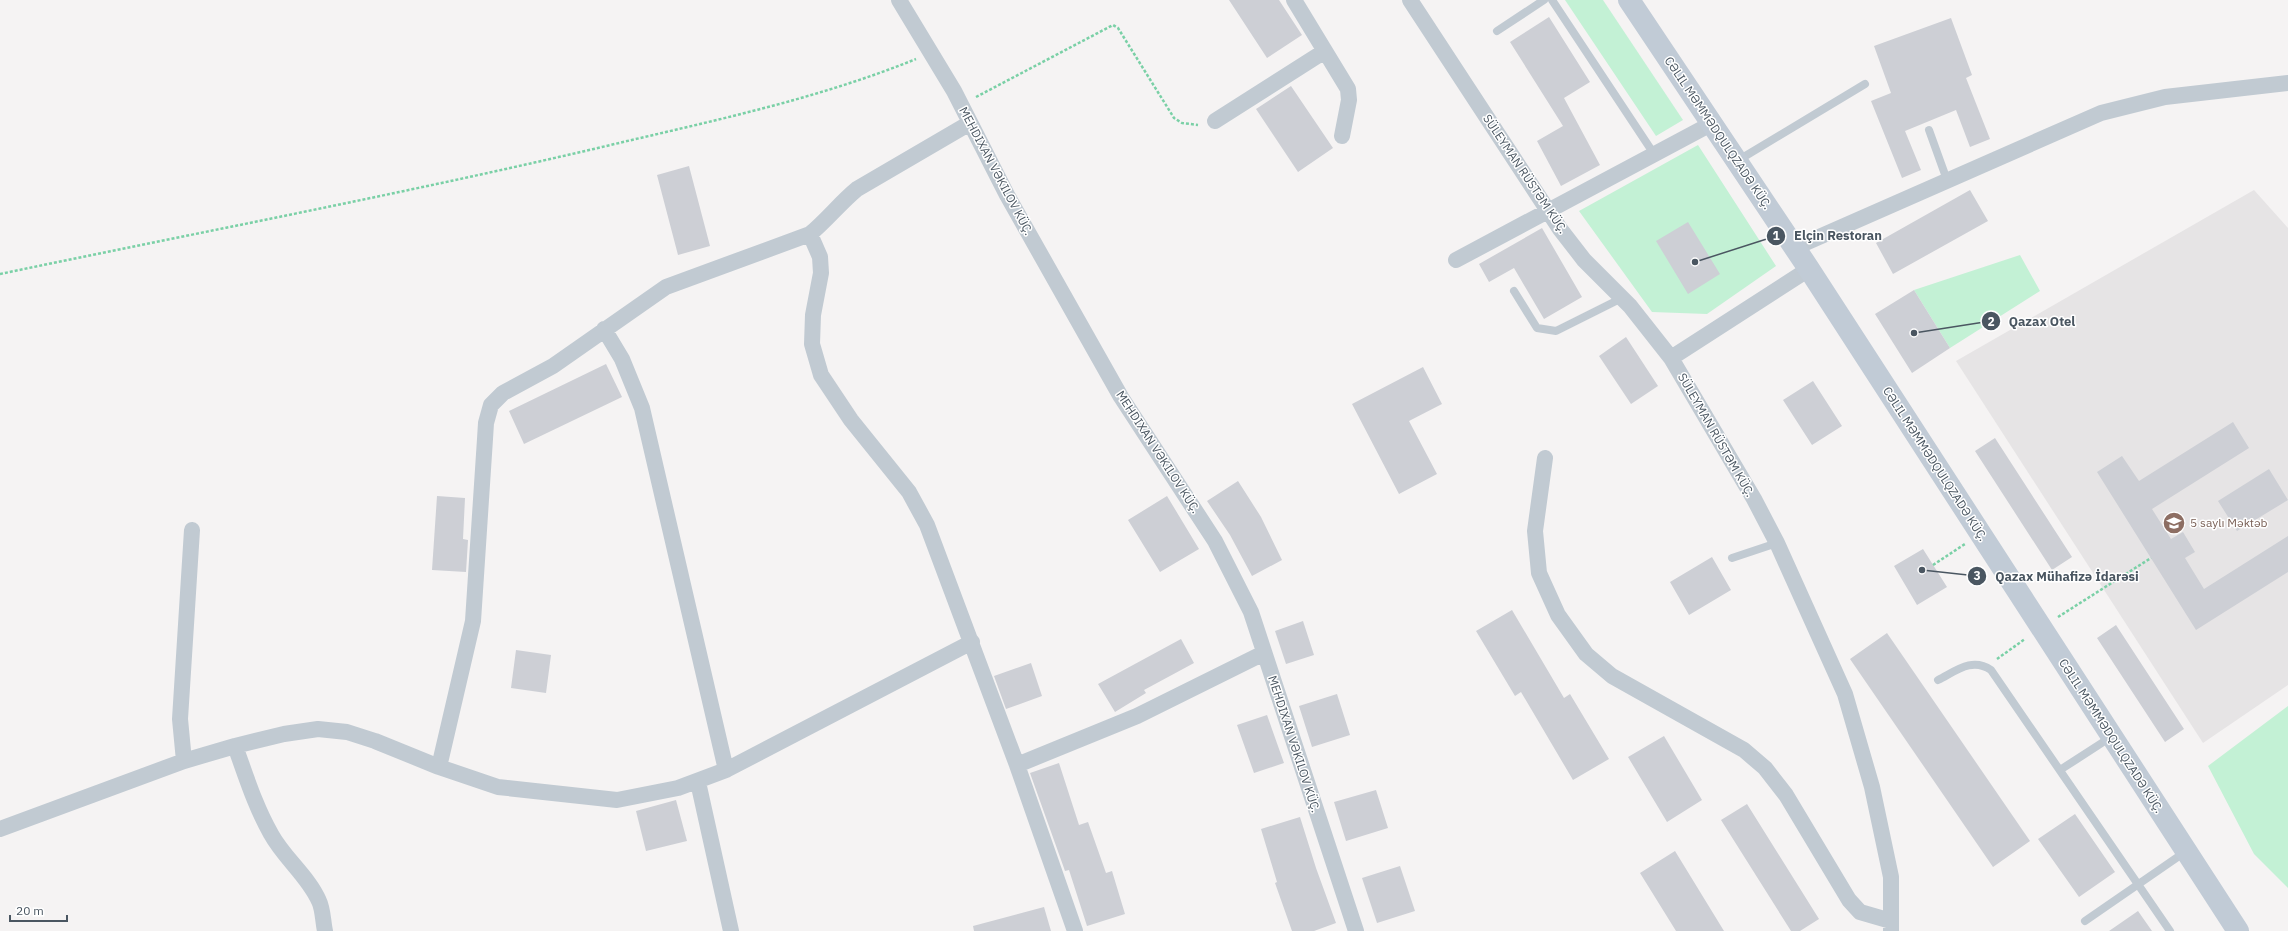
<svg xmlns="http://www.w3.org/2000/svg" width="2288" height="931" viewBox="0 0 2288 931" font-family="'IBM Plex Sans',sans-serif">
<rect width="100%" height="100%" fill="#f5f3f3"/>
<!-- education -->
<path fill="#e6e4e5" d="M2254 190 2288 228V685L2203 743 1956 361Z"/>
<!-- green -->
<path fill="#c3f1d5" d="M1565 0H1603L1683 120 1656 136Z
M1698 145 1776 266 1707 314 1652 312 1579 211Z
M2020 255 2040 291 1950 348 1914 290Z
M2288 706V888L2254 854 2208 766Z"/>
<!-- building -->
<path fill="#cdcfd5" d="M1229 0H1279L1302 35 1267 58Z
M1549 17 1590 82 1564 98 1600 165 1561 186 1537 141 1563 126 1510 42Z
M1951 18 1972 75 1966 78 1990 139 1970 147 1956 110 1905 131 1921 170 1902 178 1871 101 1891 93 1874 46Z
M1291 86 1333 148 1298 172 1256 109Z
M689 166 710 246 678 255 657 175Z
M1970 190 1988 221 1893 274 1876 243Z
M1688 222 1720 274 1688 294 1656 241Z
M1542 228 1582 297 1544 319 1514 268 1489 282 1479 264Z
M1914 290 1950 348 1912 373 1875 314Z
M1626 337 1658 386 1631 404 1599 356Z
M606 364 622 397 524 444 509 411Z
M1423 367 1442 404 1409 421 1437 474 1399 494 1352 404Z
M1813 381 1842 426 1812 445 1783 400Z
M2233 422 2249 448 2152 509 2171 539 2183 532 2195 552 2185 558 2204 589 2288 536V572L2196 630 2097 472 2122 456 2139 481Z
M1995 438 2072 557 2052 570 1975 451Z
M2269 469 2288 500 2237 531 2218 501Z
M1238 481 1261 517 1282 560 1252 576 1230 535 1207 501Z
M437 496 465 498 463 539 468 540 466 572 432 570Z
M1167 496 1199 549 1160 572 1128 520Z
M1923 549 1947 587 1917 605 1894 566Z
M1712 557 1731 590 1689 615 1670 582Z
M1512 610 1564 698 1570 694 1609 759 1573 780 1521 692 1515 696 1476 631Z
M1303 621 1314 655 1286 664 1275 631Z
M2116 625 2184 729 2165 742 2097 638Z
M1887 633 2030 841 1993 867 1850 659Z
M1181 639 1194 663 1144 690 1146 693 1115 712 1098 684Z
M516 650 551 655 546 693 511 688Z
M1031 663 1042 696 1006 709 994 676Z
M1337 694 1350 735 1312 747 1299 706Z
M1267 715 1284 763 1254 773 1237 725Z
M1664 736 1702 800 1667 822 1628 757Z
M1059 763 1079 825 1088 822 1106 873 1112 871 1125 914 1087 926 1069 870 1065 871 1030 773Z
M1376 790 1388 828 1346 841 1334 802Z
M676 800 687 841 646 851 636 811Z
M1747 804 1819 919 1800 931H1791L1721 820Z
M2075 814 2115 872 2079 897 2038 839Z
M1300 817 1316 868 1336 923 1314 931H1292L1275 883 1277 882 1261 829Z
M1675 851 1724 931H1676L1640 873Z
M1400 866 1415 911 1377 923 1362 878Z
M1044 907 1051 931H974L973 926Z
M2138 911 2152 931H2109Z"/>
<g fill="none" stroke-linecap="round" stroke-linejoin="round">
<!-- path -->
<path stroke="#7ad0a6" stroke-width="2.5" stroke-dasharray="3 2" stroke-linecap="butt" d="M976 97 1113 25 1118 28 1174 118 1182 123 1198 125
M0 274C201 232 402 194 602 147 707 122 815 100 916 59
M1933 565 1965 544
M2058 617 2151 558
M1997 659 2025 639"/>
<!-- lane -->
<path stroke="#c1cad2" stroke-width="8" d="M1552 0 1654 154
M1497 31 1544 0
M1929 130 1947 180
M1737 161 1865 84
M1514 291 1537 328 1556 331 1622 298
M1732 558 1777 543
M1938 680C1956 671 1972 657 1991 670L2170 931
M2060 770 2111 737
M2085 921 2185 852"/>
<!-- street -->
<path stroke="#c1cad2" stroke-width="16" d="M899 0 954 91 1007 195 1121 397 1215 541 1251 612 1356 931
M1294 0 1348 89 1349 100 1342 136
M1410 0 1560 229 1584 260 1630 306 1671 358 1754 499 1777 543 1845 694 1872 787 1891 877V931
M1215 121 1325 51
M810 234 820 257 821 273 813 315 812 344 821 375 851 420 909 492 927 525 1017 765 1075 931
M1794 248 2101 113 2165 97 2288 83
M1456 260 1711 124
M604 329 622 359 642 408 726 770
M1671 358 1809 269
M1545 458 1535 531 1539 573 1558 615 1586 654 1612 676 1744 750 1765 768 1786 795 1849 900 1860 912 1891 921
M235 746C246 776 255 806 271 834 284 858 308 876 319 901 323 909 323 922 325 931
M184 761 180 719 192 530
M1017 765 1137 716 1264 653
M439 767 473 621 485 439 486 423 491 405 503 393 553 366 666 287 810 234C827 220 840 203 857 189L970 123
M698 782 731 931
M0 829 184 761 235 746 284 734 318 729 347 732 375 741 439 767 498 787 617 800 678 788 726 770 972 642"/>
<!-- secondary -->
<path stroke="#c1cbd6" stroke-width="22" d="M1629 0 1809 269 2238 931"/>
</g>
<!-- icons -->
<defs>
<g id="school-disc" transform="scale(1.15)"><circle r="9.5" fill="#8d6e63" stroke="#fff"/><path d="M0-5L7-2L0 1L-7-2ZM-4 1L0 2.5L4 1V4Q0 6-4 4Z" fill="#fff"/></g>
</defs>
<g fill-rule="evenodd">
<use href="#school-disc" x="2174" y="523"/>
</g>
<g text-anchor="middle" stroke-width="3" stroke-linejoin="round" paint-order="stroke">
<!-- street labels -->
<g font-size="12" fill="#4a5661" stroke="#fff">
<text transform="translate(1718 133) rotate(56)" y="4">CƏLIL MƏMMƏDQULQZADƏ KÜÇ.</text>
<text transform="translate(996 171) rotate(62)" y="4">MEHDIXAN VƏKILOV KÜÇ.</text>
<text transform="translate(1525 174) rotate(56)" y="4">SÜLEYMAN RÜSTƏM KÜÇ.</text>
<text transform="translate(1716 435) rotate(60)" y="4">SÜLEYMAN RÜSTƏM KÜÇ.</text>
<text transform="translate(1158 452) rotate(57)" y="4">MEHDIXAN VƏKILOV KÜÇ.</text>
<text transform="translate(1935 464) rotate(57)" y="4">CƏLIL MƏMMƏDQULQZADƏ KÜÇ.</text>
<text transform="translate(2111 736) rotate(57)" y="4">CƏLIL MƏMMƏDQULQZADƏ KÜÇ.</text>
<text transform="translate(1294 744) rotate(72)" y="4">MEHDIXAN VƏKILOV KÜÇ.</text>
</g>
<!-- education labels -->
<g font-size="12" fill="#785e54" stroke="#fff" text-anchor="start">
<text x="2190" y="527">5 saylı Məktəb</text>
</g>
</g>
<!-- callouts -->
<path fill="none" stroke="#4a5661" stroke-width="1.5" d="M1695 262L1776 236M1914 333L1991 321M1922 570L1977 576"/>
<g fill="#4a5661" stroke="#fff" stroke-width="1.5">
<circle cx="1695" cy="262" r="4"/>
<circle cx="1914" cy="333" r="4"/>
<circle cx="1922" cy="570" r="4"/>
<circle cx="1776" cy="236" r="10"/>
<circle cx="1991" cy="321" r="10"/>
<circle cx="1977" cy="576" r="10"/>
</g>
<g font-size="12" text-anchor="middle" font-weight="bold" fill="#fff">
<text x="1776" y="240">1</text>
<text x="1991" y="326">2</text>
<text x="1977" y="580">3</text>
</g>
<g font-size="13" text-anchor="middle" font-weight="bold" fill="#4a5661" stroke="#fff" stroke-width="3" stroke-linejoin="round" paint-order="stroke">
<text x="1838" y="240">Elçin Restoran</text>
<text x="2042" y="326">Qazax Otel</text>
<text x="2067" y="581">Qazax Mühafizə İdarəsi</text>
</g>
<!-- scale -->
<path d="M10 915v6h57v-6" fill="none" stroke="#4a5661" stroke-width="2"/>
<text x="16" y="915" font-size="12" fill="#4a5661" stroke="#ffffff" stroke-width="3" paint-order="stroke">20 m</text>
</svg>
